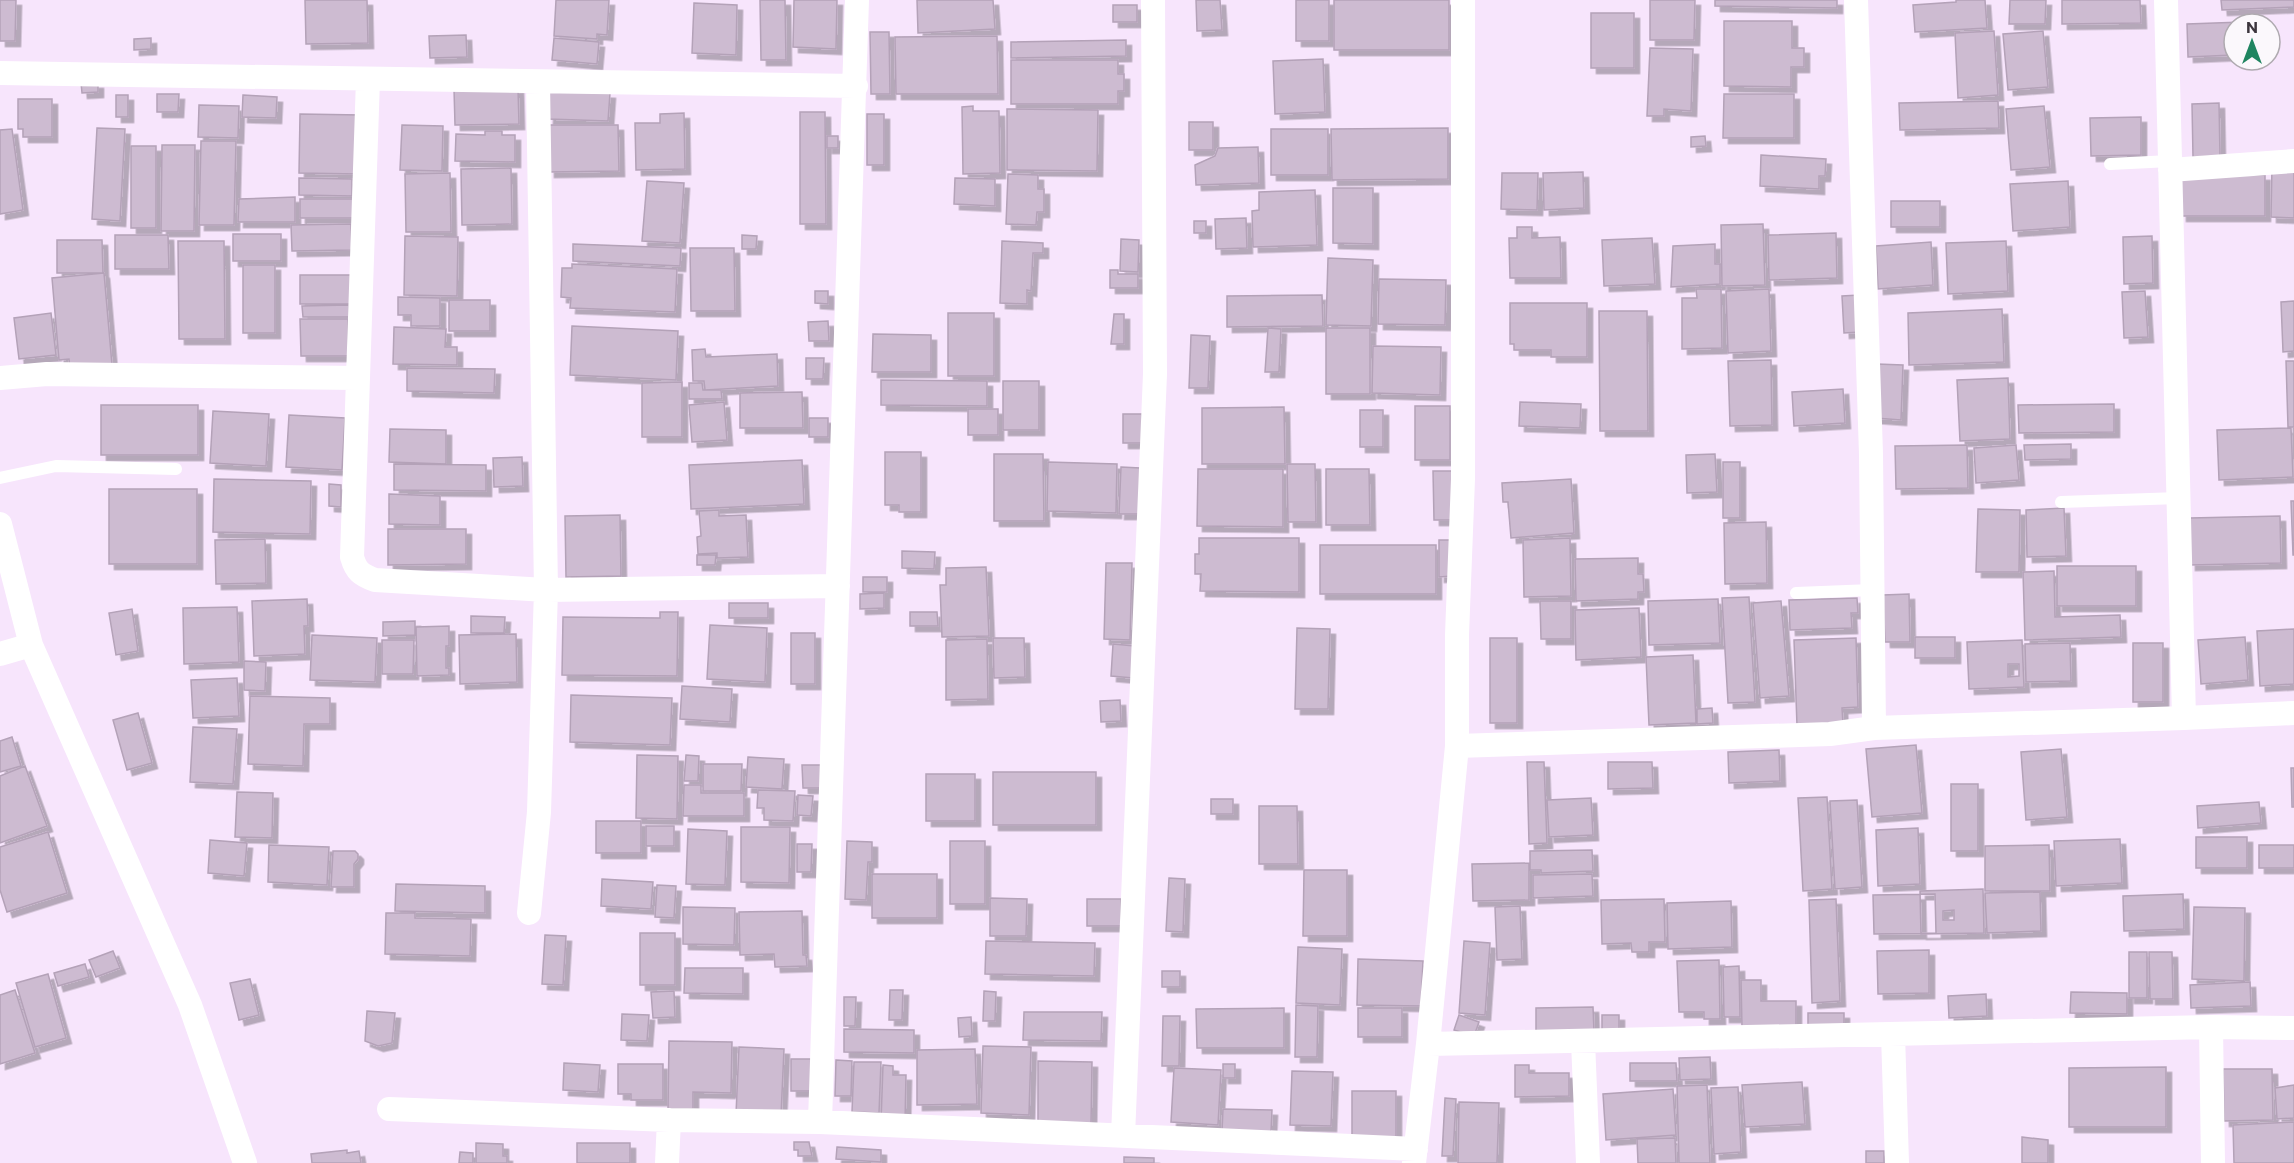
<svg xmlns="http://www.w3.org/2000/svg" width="2294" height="1163" viewBox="0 0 2294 1163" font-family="Commissioner,sans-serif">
<defs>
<filter id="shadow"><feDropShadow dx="5.5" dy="5.5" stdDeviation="0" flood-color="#0004"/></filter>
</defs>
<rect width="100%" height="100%" fill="#f7e5fc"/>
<!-- building -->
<path fill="#cdbbd1" stroke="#b4a2b8" stroke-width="1.5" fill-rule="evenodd" filter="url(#shadow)" d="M0 0H16L15 41H0Z
M305 0H367L368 43 306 44Z
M556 0H609L607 35 597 34V39L554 36Z
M760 0H785L786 60H761Z
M794 0H837L836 49 793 47Z
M917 0H993L995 29 918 33Z
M1196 0H1220L1222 30 1197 31Z
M1296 0H1329V41H1296Z
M1334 0H1449V50H1334Z
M1650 0H1695L1694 40H1650Z
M1715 0H1837V8L1715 6Z
M1956 0H1985L1987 28 1915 32 1913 5 1956 2Z
M2010 0H2046L2045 24H2009Z
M2062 0H2140L2141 23 2062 24Z
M2221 0H2294V7L2222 10Z
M694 3 737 5 736 55 692 53Z
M1113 5H1137V22H1113Z
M1591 13H1634V68H1591Z
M1724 21H1792V48H1804V67H1791V87L1724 86Z
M2242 22V24H2234V55L2188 57 2187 24Z
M1994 31 1998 95 1958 98 1955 33Z
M2043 31 2048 87 2008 90 2003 34Z
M870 32H889L890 94H871Z
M466 35 467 57 430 58 429 36Z
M997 36 998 94H896L895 37Z
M151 38V49L134 50V39Z
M554 38 599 42 597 64 552 60Z
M1126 40V56L1011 58V42Z
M1650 48 1693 49 1691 111 1664 109V116H1647Z
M1323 59 1325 112 1275 114 1273 61Z
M1011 60H1118V74H1124V91H1118V104H1011Z
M81 83H98V92L82 93Z
M518 88 519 124 455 125 454 89Z
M549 90 610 93 608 121 548 119Z
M157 94H179L178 112H157Z
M1724 94H1794V138H1723Z
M116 95H128V117H116Z
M243 95 277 97 276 118 242 117Z
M18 99H52V137H23V129H18Z
M1998 101 1999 128 1900 130 1899 103Z
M2219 103 2220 156 2193 157 2192 104Z
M199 105 239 106 238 138 198 137Z
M973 106V111H999L1000 173 963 174 962 107Z
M2044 106 2050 167 2011 170 2006 109Z
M1007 109 1098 110 1097 171 1007 170Z
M800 112H825L826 224H800Z
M684 113 685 169 636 170 635 123H660V114Z
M300 114 361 115 359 174 299 173Z
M867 114H884V165H867Z
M2141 117V155L2091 156 2090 118Z
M1189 122H1213V150H1189Z
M402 125 443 126 442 171 400 170Z
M549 125H618L619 171 549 172Z
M97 128 125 129 120 221 92 219Z
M1448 128V179L1332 180 1331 129Z
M12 129 23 210 0 214V130Z
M1271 129H1328V175H1271Z
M485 131H502V135H515V162L455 161 456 134 485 135Z
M827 136H838V148H827Z
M1705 136 1706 146 1691 147V137Z
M201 141H236L234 225H199Z
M162 145H195L194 231H161Z
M131 146H156V228H131Z
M1258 147 1259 183 1196 185 1195 165 1215 156 1218 148Z
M1761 155 1826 159 1825 176H1819V189L1760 186Z
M2272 165 2294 166V218L2271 217Z
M511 168 512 224 462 225 461 169Z
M1583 172 1584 208 1544 210 1543 173Z
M450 173 451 232H406L405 174Z
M1502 173H1538L1537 210 1501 209Z
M1008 174 1038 175V189H1044V212H1037L1036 225 1006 224Z
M2181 175H2265V216H2181Z
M299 178 352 179V196L299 195Z
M955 178 995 179V206L954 204Z
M647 181 684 183 680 243 642 241Z
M2068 181 2070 227 2013 231 2010 184Z
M1333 188H1373V244L1333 243Z
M1315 190 1317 245 1253 247 1252 211 1259 210V192Z
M295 197V222H238L239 199Z
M300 199H360V218H300Z
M1891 201H1940V227H1891Z
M1246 218 1247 248 1216 249 1215 219Z
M1194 221H1206V233H1194Z
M351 224 352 250 292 251 291 225Z
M1763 224 1765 285 1722 286 1721 225Z
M1517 227H1532V238L1560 237 1561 278H1510L1509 238H1517Z
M1836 233 1837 278 1769 280 1768 235Z
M233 234H281V261H233Z
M115 235H168L169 269H115Z
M742 235 757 236 756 249H742Z
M405 236 458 237 457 296 404 295Z
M2152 236 2153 283 2124 284 2123 237Z
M1652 238 1655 284 1604 286 1602 240Z
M1121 239 1139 240 1138 272 1120 271Z
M57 240H102L103 273H57Z
M178 241H224L225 339H179Z
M1002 241 1043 243V253H1033L1031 291 1027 290V304L1000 303Z
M2006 241 2008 291 1948 294 1946 243Z
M1931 242 1933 285 1878 289 1876 246Z
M573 244 681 248 680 266 573 261Z
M1715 244V264H1720V284L1671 287 1673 246Z
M690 248H734L735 311H691Z
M1328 258 1373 260 1371 326 1326 325Z
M572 264 677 269 675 312 570 308 571 298 561 297 562 268H572Z
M243 265H275V333H243Z
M1110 270H1118V274H1138V288H1110Z
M104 273 112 365 70 368 69 359 59 360 52 278Z
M300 275H355V304H300Z
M1379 279 1446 280 1445 325 1378 324Z
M1696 289H1721L1722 348 1682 349V298H1697Z
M1769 289 1771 351 1728 353 1726 291Z
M815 291H828V304L815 303Z
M2145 291 2148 337 2124 338 2122 292Z
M1322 295 1323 326 1227 327V296Z
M1859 295 1860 332 1844 333 1842 296Z
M398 297 440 298V326H411V315H398Z
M449 300H490V331H449Z
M2294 301V351L2283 352 2281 302Z
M1510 303H1587V357H1551V350H1514V344H1510Z
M349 305V317H303L302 306Z
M2002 309 2004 362 1909 365 1908 313Z
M1599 311H1647L1648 431H1600Z
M51 313 56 355 19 359 14 318Z
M948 313H994V376H948Z
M1114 314H1124V344H1111Z
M300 319H348V356H301Z
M828 321 829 341H809L808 322Z
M572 326 678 331 676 380 570 375Z
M394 327 446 329 445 347H457V365L393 364Z
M1268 328 1281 329 1279 372H1265Z
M1326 328H1370V394H1326Z
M873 334 931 335V372H872Z
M1191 335 1210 336 1208 388H1189Z
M1373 346 1441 347 1440 395 1372 393Z
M705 349 706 357 777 354 778 386 705 390 704 381H693L692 350Z
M806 358H824L823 379H806Z
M1771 360 1772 425 1730 426 1728 361Z
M2286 361H2294V427H2288Z
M1877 364 1903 365 1901 420 1875 418Z
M407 368 495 369 494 393 407 391Z
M2008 378 2010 439 1960 441 1957 380Z
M881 380 987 381V406L881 405Z
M1003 381H1039V430H1003Z
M682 382V437H642V383Z
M689 383H702L703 390H721L722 399H689Z
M1843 389 1845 423 1794 426 1792 392Z
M802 392 803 428H740V393Z
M724 402 727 440 692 442 689 405Z
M1520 402 1581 404 1580 428 1519 426Z
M2114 404V432L2019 433 2018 405Z
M101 405H198V455H101Z
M1415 406H1450V460H1415Z
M1284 407 1285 464H1202V408Z
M968 409H998V435H968Z
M1360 410H1383V447H1360Z
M213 411 269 414 266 466 210 463Z
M1123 414H1142V443H1123Z
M289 415 345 418 342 470 286 467Z
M809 418H828V437H809Z
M2291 428 2293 477 2219 480 2217 430Z
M390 429 446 430V464L389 462Z
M2071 444V459L2025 460 2024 445Z
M1967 445 1968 488 1896 489 1895 446Z
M2016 445 2019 480 1976 483 1974 448Z
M885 452H921V512H899V505H885Z
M994 454H1043L1044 521H994Z
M1715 454 1717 492 1687 493 1686 455Z
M522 457 523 486 494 487 493 458Z
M802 460 804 504 691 509 689 465Z
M1048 462 1117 464 1116 513 1047 511Z
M1723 462H1740V518H1723Z
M394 464 486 465V491L394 490Z
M1287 464H1315L1316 522H1288Z
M1121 467 1140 468 1139 514H1119Z
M1198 469H1283V527L1197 526Z
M1326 469H1369L1370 525H1326Z
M1433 471H1455L1456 520H1434Z
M214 479 311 481 310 534 213 532Z
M1571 479 1574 533 1511 538 1508 502H1503L1502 483Z
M329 484 341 485V507L329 506Z
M109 489H197V564H109Z
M389 494 440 496V525L389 524Z
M2291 501H2294V555H2293Z
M2064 508 2066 556 2027 557 2026 510Z
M1978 509 2020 510 2019 572H1976Z
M719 510V516L746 515 748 557 717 558V553L698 554 697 537 701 536 699 511Z
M620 515 621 576 566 577 565 516Z
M2280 516 2281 563 2190 565V518Z
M1766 522 1767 583 1725 584 1724 523Z
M388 529H466V564L388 565Z
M1199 538H1299V592L1200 591 1201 574H1195V554H1199Z
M1570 538 1571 596 1524 597 1523 540Z
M265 539 266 583 216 584 215 540Z
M1439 540H1451L1452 576 1439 577Z
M1320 545H1436V594H1320Z
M902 551 935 552 934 569 902 568Z
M697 555H716L715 565H697Z
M1638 558V574H1643L1644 592H1638V599L1576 601 1575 559Z
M1106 563H1132L1130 640 1104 639Z
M2057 566H2136V606H2057Z
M986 567 989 636 942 637 940 585H946V568Z
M2054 571 2055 617 2120 615 2121 637 2025 640 2023 572Z
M863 577H887V592H863Z
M884 593V608L860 609V594Z
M1909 594 1910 642H1885L1883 595Z
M1749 597 1755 702 1728 703 1722 598Z
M1857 598 1858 613H1851L1852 628 1790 630 1789 600Z
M307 599 308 626H304L305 654 254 656 252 601Z
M1718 599 1720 643 1649 645 1648 601Z
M1540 601H1571V639H1541Z
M1781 601 1789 696 1760 698 1753 603Z
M729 603H768V618H729Z
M237 607 239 662 184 664 183 608Z
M1639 608 1641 657 1576 660 1575 610Z
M132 609 138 651 116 655 109 613Z
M660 612H678L677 676 562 675 563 617 660 618Z
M910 612H937L938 626H910Z
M471 616 505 617 504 633H471Z
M415 621V635L383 636V622Z
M710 625 767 628 765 682 707 679Z
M449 626V646H446V668H449V675L417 676 416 627Z
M1297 628 1330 629 1328 709H1295Z
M2294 629V684L2260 686 2257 631Z
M791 633H815V684H791Z
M516 634 517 682 460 684 459 635Z
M312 635 377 638 375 682 310 680Z
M1915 637H1955V658H1915Z
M2245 637 2248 680 2201 684 2198 640Z
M993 638H1024L1025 677 994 678Z
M1490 638H1517V723H1490Z
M1856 638 1858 707 1842 708 1843 724 1797 726 1794 640Z
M987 639 988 699 946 700V640Z
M382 640H414L413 674H382Z
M2022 640 2024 687 1969 689 1967 642ZM2008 664H2019V676L2008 677Z
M2070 643 2071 681 2026 682 2025 644Z
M2133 643H2163V702H2133Z
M1113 644 1135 646 1133 678 1111 676Z
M1693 655 1696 723 1649 725 1646 657Z
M244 661 266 662 265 691 244 690Z
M237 678 239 716 193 718 191 680Z
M682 686 732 689 730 722 680 719Z
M571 695 672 698 670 745 570 742Z
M250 696 330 698V724H304L303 766 248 764Z
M1120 700 1121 721 1101 722 1100 701Z
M1712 708 1713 723 1697 724V709Z
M138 713 152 763 127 770 113 720Z
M193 727 237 729 233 784 190 782Z
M12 737 21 766 0 772V741Z
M1916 745 1922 813 1872 817 1866 749Z
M2061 749 2067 817 2026 820 2021 752Z
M1779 750 1780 781 1729 783 1728 752Z
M637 755 678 756 677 819 636 818Z
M686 755 699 756 698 781H684Z
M748 757 784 759 782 789 746 787Z
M1527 762H1544L1547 843 1529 844Z
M1608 762H1652L1653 788 1608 789Z
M703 764H742L741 791H703Z
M802 765H822L823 788H803Z
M25 766 47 826 0 843V776Z
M2291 768H2294V807H2292Z
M993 772H1096V825H993Z
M926 774H975V821H926Z
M1951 784H1978V851H1951Z
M684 785H701V793H744V816H683Z
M758 790 795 791 793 821 764 820V808H757Z
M237 792 273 793 272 838 235 837Z
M798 795 813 796 811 816 797 815Z
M1827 797 1832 889 1803 891 1798 798Z
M1591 798 1593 835 1549 837 1547 800Z
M1211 799H1233V814H1211Z
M1857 800 1862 887 1835 889 1830 801Z
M2259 802 2261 823 2198 828 2197 806Z
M1259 806H1297L1298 864H1259Z
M596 821H641V853H596Z
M646 826H674V846H646Z
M741 827H790L789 883 741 882Z
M1918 828 1920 884 1878 886 1876 830Z
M688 829 727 831 725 885 686 884Z
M48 832 67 893 7 912 0 890V847Z
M2196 837H2247V868H2196Z
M2120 839 2122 883 2056 886 2054 841Z
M210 840 247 843 244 876 208 873Z
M847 841 872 842V862H868L866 900 845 899Z
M950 841H985V904H950Z
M797 844H812L811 872H797Z
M269 845 329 847 327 885 268 882Z
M2049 845 2050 891H1985V846Z
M2259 845H2294V868H2259Z
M1592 850 1593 871 1541 873V870H1530V851Z
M333 851H355L358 854V859L354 864V887H331Z
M1529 863V900L1473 901 1472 864Z
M1304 870H1347V936H1303Z
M872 874H937V918H872Z
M1592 874 1593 896 1533 898V875Z
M1169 878 1185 879 1183 932 1166 931Z
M602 879 653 882 651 909 601 906Z
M396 884 485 886V913L395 911Z
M657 885 676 886 674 918 655 917Z
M1983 889 1984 933 1921 934 1920 891ZM1954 910V920H1943V911Z
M2040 892 2041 931 1987 933 1985 893Z
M1935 894 1936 933 1874 934 1873 895Z
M2183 894 2184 929 2124 931 2123 896Z
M990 898 1027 899 1026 936H990Z
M1087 899H1121V926H1087Z
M1664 899 1665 942H1649V952H1632L1631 943 1602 944 1601 900Z
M1836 899 1840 1001 1812 1003 1809 900Z
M1731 901 1732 947 1668 949 1667 903Z
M1520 906 1522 959 1497 960 1495 907Z
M683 907 735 908 734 945 683 944Z
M2194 907 2245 908 2244 981 2192 979Z
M802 911 803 955H806L807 966 775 967 774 954 740 955 739 912Z
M386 913H415V918L471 919 470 956 385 954Z
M640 933H675V985H640Z
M545 935 566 936 563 985 542 984Z
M986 941 1095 943 1094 976 985 974Z
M1464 941 1490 943 1485 1015 1459 1013Z
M1298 947 1342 949 1340 1005 1296 1003Z
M1929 950V993L1878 994 1877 951Z
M113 951 120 968 96 977 89 960Z
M2129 952H2147V998H2129Z
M2149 952H2172L2173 999H2150Z
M1358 959 1423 961 1421 1006 1357 1005Z
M1719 960 1720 1019H1704V1012H1679L1677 961Z
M85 964 89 977 58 986 54 973Z
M1739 966 1740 1017H1724L1723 967Z
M685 968H743V994L684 993Z
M1162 971H1180V987H1162Z
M48 974 66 1038 35 1047 16 983Z
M250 979 259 1015 239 1020 230 983Z
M1741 980H1761V1001H1796V1026L1742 1027Z
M2250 982 2251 1006 2191 1008 2190 985Z
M15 990 35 1053 0 1064V995Z
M890 990H903L902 1020H889Z
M674 991 675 1017 653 1018 651 992Z
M984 991 996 992 995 1021H983Z
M2071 992 2127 993V1014L2070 1013Z
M1986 994 1987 1016 1949 1018 1948 996Z
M844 997H856L855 1026H844Z
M1296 1005 1318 1006 1317 1057H1295Z
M1593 1007 1594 1031H1536V1008Z
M1284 1008V1048H1197L1196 1009Z
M1358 1008H1402V1037H1358Z
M367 1011 395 1013 392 1043 378 1046 365 1041Z
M1024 1012H1102L1101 1041 1023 1040Z
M1808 1013H1844V1029L1808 1030Z
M622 1014 649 1015 647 1041 621 1040Z
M1459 1015 1479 1022 1474 1036 1454 1030Z
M1602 1015H1619V1036L1602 1037Z
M1163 1016H1180L1179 1066H1162Z
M971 1017 972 1036 959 1037 958 1018Z
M844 1029 914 1030V1053L844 1052Z
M669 1041 732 1042 731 1093 693 1092V1109H668Z
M983 1046 1031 1047 1029 1115 981 1113Z
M739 1047 784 1049 781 1116 736 1114Z
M975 1049 977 1104 917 1105V1050Z
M1710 1057 1711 1079 1680 1080 1679 1058Z
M791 1059H811V1091H791Z
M836 1060 852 1061 851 1096H835Z
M1038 1061 1092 1062 1091 1125 1038 1124Z
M854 1062H881L879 1113 852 1112Z
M564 1063 600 1065 598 1092 563 1090Z
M1630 1063H1676L1677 1081H1630Z
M618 1064H663V1100H631V1094H618Z
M1223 1064H1235V1078H1223Z
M883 1065 893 1066V1075H906L905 1122H881Z
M1515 1065H1529V1073H1569V1096L1515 1097Z
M2166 1067V1127H2069V1068Z
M1174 1068 1221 1070 1218 1125 1171 1122Z
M2223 1069H2272L2273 1120 2224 1121Z
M1292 1071 1333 1072 1331 1126 1290 1125Z
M1802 1082 1805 1124 1745 1127 1742 1085Z
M1707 1085 1710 1163H1679L1677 1086Z
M2294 1085V1118L2277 1119 2275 1088Z
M1738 1087 1741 1152 1714 1154 1711 1088Z
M1673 1089 1676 1135 1606 1140 1603 1094Z
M1352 1091H1396V1140H1352Z
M1445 1098 1456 1099 1453 1156H1442Z
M1459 1102 1499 1103 1497 1163H1458Z
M1223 1109 1272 1110 1271 1132 1222 1131Z
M2294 1122V1163H2234L2233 1125Z
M2022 1137 2048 1140V1163H2022Z
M1675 1138 1676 1163H1638L1637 1139Z
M794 1142H809L812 1156H798V1150H794Z
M476 1143 503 1144V1156H507V1163H476Z
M577 1143H630V1163H577Z
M837 1147 881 1150V1162L836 1159Z
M347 1150V1153L359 1151 361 1163H312L311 1154Z
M1866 1151H1884V1163H1866Z
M460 1152 473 1153V1163H459Z
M1124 1157 1154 1158V1163H1124Z"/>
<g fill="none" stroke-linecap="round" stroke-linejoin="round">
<!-- service -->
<path stroke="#fff" stroke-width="12" d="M2110 164 2170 161
M0 478 56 466 176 469
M2061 502 2179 498
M1796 593 1872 590"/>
<!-- minor -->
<path stroke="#fff" stroke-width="24" d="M1856 0 1871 454 1874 728
M2166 0 2184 718
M0 73 856 86
M368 79 352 557C356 571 361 575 375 580L546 590 838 586
M2170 170 2294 161
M0 378 47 374 357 378
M0 524 31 645 190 1005 245 1163
M0 654 31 645
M1457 746 1830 734 1874 728 2184 718 2294 713
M529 913 539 812 546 590 538 82
M2211 1027 2213 1163
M1893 1034 1897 1163
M1583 1041 1588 1163
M1428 1044 2211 1027 2294 1028
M389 1109 669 1120 820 1122 1416 1149
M820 1122 857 0
M1123 1136 1155 374 1153 0
M667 1163 669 1120
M1414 1163 1428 1044 1457 746V635L1463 479V0"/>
</g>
<!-- north arrow -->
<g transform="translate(2252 42)"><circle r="28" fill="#fbf8fc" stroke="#afaab0" stroke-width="1.5"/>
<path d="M0-4.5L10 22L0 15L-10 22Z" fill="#1f8560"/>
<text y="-9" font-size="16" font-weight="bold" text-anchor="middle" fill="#3c353d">N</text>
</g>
</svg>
